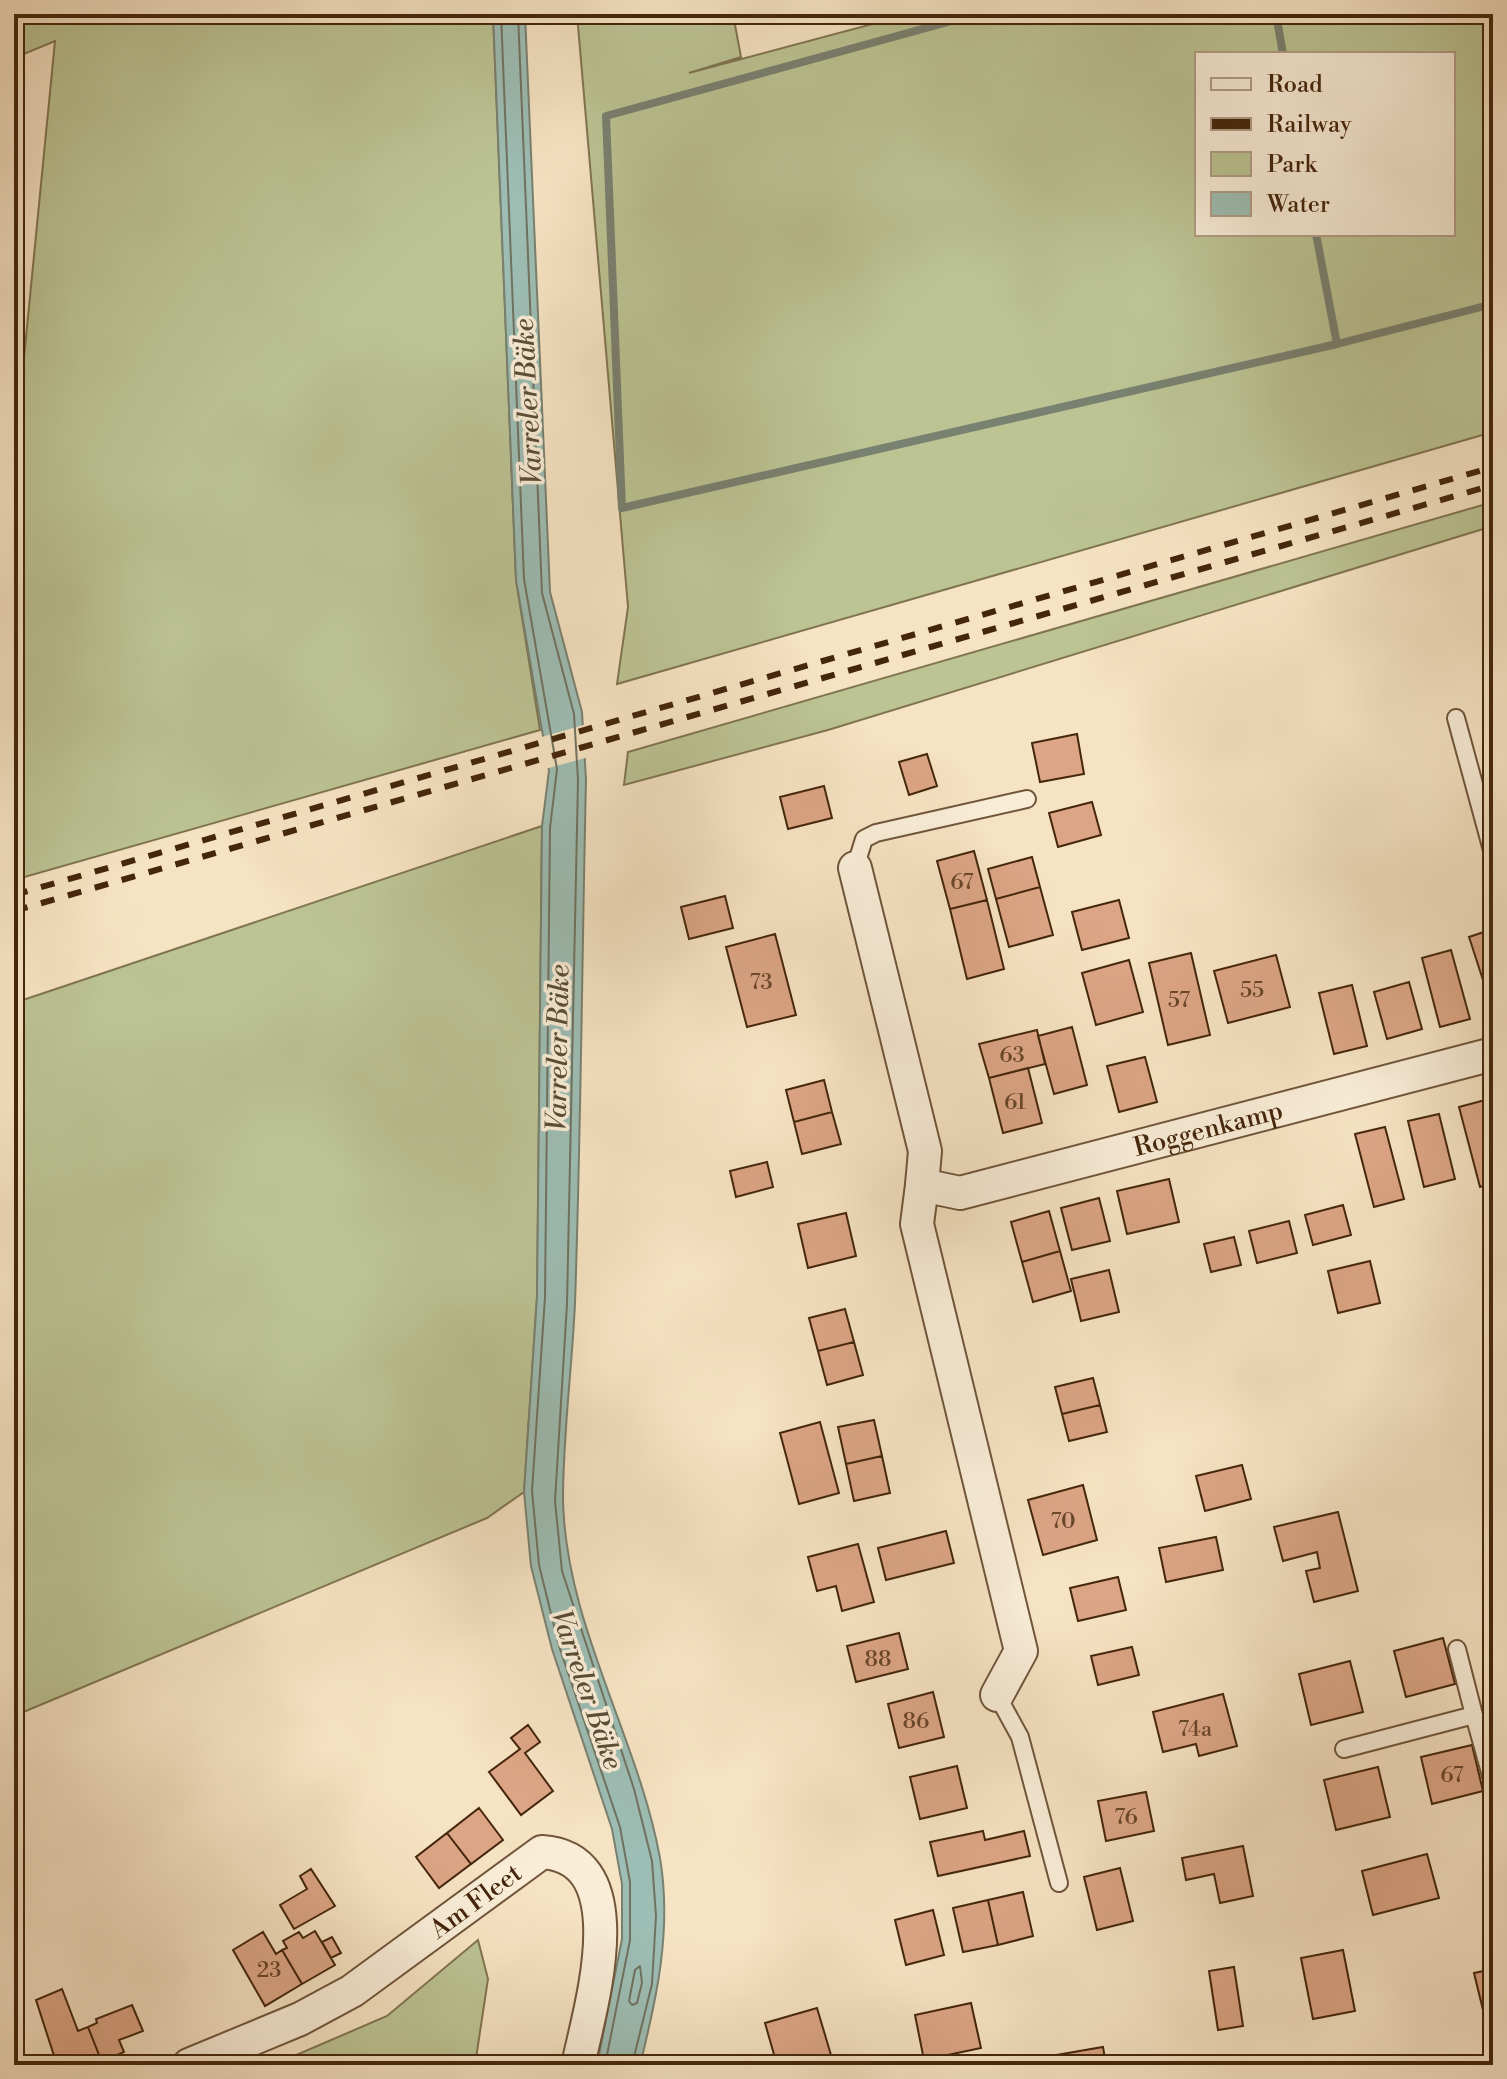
<svg xmlns="http://www.w3.org/2000/svg" width="1507" height="2079" viewBox="0 0 1507 2079" font-family="'Libre Bodoni',serif">
<rect width="100%" height="100%" fill="#f6e3c3"/>
<filter id="stains"><feTurbulence type="fractalNoise" baseFrequency=".0025" numOctaves="4"/><feColorMatrix values="0 0 0 0 .2 0 0 0 0 .09 0 0 0 0 .02 0 0 0 .5 -.17"/></filter>
<radialGradient id="worn" r=".72"><stop offset=".6" stop-color="#630" stop-opacity="0"/><stop offset="1" stop-color="#630" stop-opacity=".3"/></radialGradient>
<!-- green -->
<path fill="#bcc494" stroke="#807550" stroke-width="2" fill-rule="evenodd" d="M14 14H493L516 580 540 730 14 880V460L55 41 14 58Z
M577 14H733L741 57 689 73 910 14H1493V432L617 684 628 607ZM1453 54V234H1197V54Z
M1493 502V526L828 730 624 785 628 752Z
M542 826 537 1297 524 1492 487 1518 14 1716V1003Z
M478 1940 488 1979 475 2065H273L387 2016Z"/>
<!-- water -->
<path fill="#9dbeb5" stroke="#798171" stroke-width="2" d="M493 14H525L550 592 582 712 586 780C582 954 581 1129 575 1303 572 1369 563 1434 563 1499 565 1624 638 1737 660 1858 672 1929 657 1997 640 2065H597L622 1939V1884L612 1829 552 1649 531 1566 524 1492 537 1297 542 826 549 771 516 580Z"/>
<!-- pier -->
<path fill="#f6e3c3" d="M587 724 589 757 545 769 538 738Z"/>
<g fill="none" stroke-linecap="round" stroke-linejoin="round">
<!-- shore -->
<path stroke="#707260" stroke-width="2" d="M501 14 524 579 557 769 550 828 545 1297 532 1491 539 1565 559 1646 620 1827 630 1882V1940L605 2065
M518 14 542 593 574 714 578 780 567 1304 555 1501 562 1571 634 1789 652 1861 656 1916 652 1984 632 2065
M640 1966 642 1983 637 2003 632 2005 629 2001 635 1970Z"/>
<!-- stream -->
<path stroke="#798171" stroke-width="8" d="M977 14 606 116 622 508 1337 344 1493 304
M1276 14 1283 54
M1316 234 1337 344"/>
</g>
<!-- building -->
<path fill="#dca585" stroke="#44260c" stroke-width="2" d="M1077 734 1084 774 1040 782 1032 743Z
M927 754 937 786 909 795 899 762Z
M824 786 832 818 788 829 780 797Z
M1092 802 1101 835 1058 847 1049 813Z
M974 851 987 900 950 909 937 861Z
M1032 857 1040 887 996 899 988 869Z
M1040 887 1053 935 1009 947 996 899Z
M725 896 733 928 689 939 681 907Z
M987 900 1004 969 967 979 950 909Z
M1119 900 1129 938 1082 950 1072 912Z
M1493 929V1011L1469 937Z
M775 934 796 1015 747 1027 726 947Z
M1451 950 1470 1019 1440 1027 1422 958Z
M1191 953 1210 1035 1168 1045 1149 963Z
M1276 955 1290 1007 1228 1023 1214 971Z
M1129 960 1143 1012 1096 1025 1082 973Z
M1409 982 1422 1029 1387 1039 1374 992Z
M1352 985 1367 1046 1334 1054 1319 993Z
M1072 1027 1087 1085 1054 1094 1038 1036Z
M1037 1030 1045 1064 989 1078 979 1044Z
M1145 1057 1157 1102 1119 1112 1107 1066Z
M1028 1068 1042 1123 1003 1133 989 1078Z
M824 1080 832 1112 794 1122 786 1090Z
M1489 1099 1493 1115V1183L1480 1187 1459 1107Z
M832 1112 841 1144 802 1154 794 1122Z
M1439 1114 1455 1179 1424 1187 1408 1121Z
M1385 1127 1404 1199 1374 1207 1355 1134Z
M767 1162 773 1187 736 1197 730 1171Z
M1169 1179 1179 1222 1127 1234 1117 1191Z
M1099 1198 1110 1241 1072 1250 1061 1208Z
M1493 1202V1231L1492 1232 1485 1204Z
M1343 1205 1351 1235 1313 1245 1305 1215Z
M1049 1211 1060 1251 1022 1262 1011 1222Z
M846 1213 856 1256 808 1268 798 1224Z
M1289 1221 1297 1253 1257 1263 1249 1231Z
M1234 1237 1241 1265 1211 1272 1204 1244Z
M1060 1251 1071 1291 1033 1302 1022 1262Z
M1370 1261 1380 1303 1338 1313 1328 1271Z
M1109 1270 1119 1312 1081 1321 1071 1279Z
M845 1309 854 1342 818 1351 809 1318Z
M854 1342 863 1375 827 1385 818 1351Z
M1093 1378 1100 1405 1062 1414 1055 1387Z
M1100 1405 1107 1432 1069 1441 1062 1414Z
M874 1420 882 1456 846 1464 838 1427Z
M820 1422 839 1493 799 1504 780 1433Z
M882 1456 890 1493 854 1501 846 1464Z
M1242 1465 1251 1499 1205 1511 1196 1476Z
M1083 1485 1097 1540 1043 1555 1028 1500Z
M1338 1512 1358 1591 1314 1602 1306 1571 1320 1568 1317 1552 1283 1561 1274 1527Z
M946 1531 954 1563 886 1580 878 1548Z
M1216 1537 1223 1570 1166 1582 1159 1548Z
M858 1544 874 1602 842 1611 836 1586 817 1591 808 1557Z
M1118 1577 1126 1610 1078 1621 1070 1588Z
M899 1633 908 1669 856 1682 847 1646Z
M1443 1638 1455 1684 1406 1697 1394 1651Z
M1132 1647 1139 1675 1098 1685 1091 1656Z
M1350 1661 1363 1712 1311 1725 1299 1674Z
M933 1692 944 1737 899 1748 888 1704Z
M1223 1694 1237 1746 1199 1756 1196 1744 1163 1752 1153 1712Z
M528 1725 540 1742 525 1753 553 1791 521 1815 489 1772 520 1749 511 1738Z
M1472 1745 1483 1791 1432 1804 1421 1757Z
M957 1766 967 1808 920 1819 910 1777Z
M1378 1767 1390 1817 1336 1830 1324 1780Z
M1146 1792 1154 1831 1106 1841 1098 1801Z
M479 1808 503 1840 471 1864 447 1833Z
M983 1831 985 1840 1024 1831 1030 1856 938 1876 930 1842Z
M447 1833 471 1864 439 1888 416 1857Z
M1243 1846 1253 1896 1220 1903 1214 1874 1186 1880 1182 1858Z
M1427 1854 1439 1898 1373 1915 1362 1871Z
M1120 1868 1133 1921 1097 1930 1084 1877Z
M311 1869 335 1906 294 1929 280 1905 307 1889 300 1876Z
M1023 1892 1033 1936 998 1945 988 1900Z
M988 1900 998 1945 963 1952 953 1908Z
M933 1910 944 1955 906 1965 895 1920Z
M315 1931 335 1965 302 1984 282 1950 287 1948 283 1941 299 1932 303 1938Z
M263 1932 276 1954 282 1950 302 1984 265 2006 233 1950Z
M332 1937 341 1953 331 1958 322 1942Z
M1343 1950 1355 2011 1313 2019 1301 1958Z
M1234 1967 1243 2026 1218 2030 1209 1971Z
M1493 1969V2012L1484 2014 1474 1973Z
M62 1989 78 2031 88 2027 103 2065H57L36 2000Z
M971 2003 981 2048 924 2060 915 2015Z
M132 2005 143 2031 119 2040 124 2052 117 2055 119 2061 103 2065 88 2027 97 2023 96 2019Z
M817 2008 831 2055 798 2065H777L765 2023Z
M1103 2047 1106 2065H1058L1056 2055Z
M1473 2056 1475 2065H1438Z"/>
<g fill="none" stroke-linecap="round" stroke-linejoin="round">
<!-- lane casing -->
<g stroke="#70553a" stroke-width="20">
<path id="lane" d="M1456 718 1493 854
M855 868 864 839 876 833 1027 799
M1457 1649 1474 1715
M997 1695 1020 1737 1059 1883
M1344 1749 1474 1715 1493 1783"/>
</g>
<!-- street casing -->
<g stroke="#70553a" stroke-width="36">
<g id="street">
<path d="M855 868 925 1151 922 1185"/>
<path id="s1" d="M997 1695 1021 1651 917 1224 922 1185 960 1193 1493 1054"/>
<path id="s2" d="M189 2065 300 2019 352 1991 542 1852C637 1858 590 2008 578 2065"/>
</g>
</g>
<!-- lane -->
<use href="#lane" stroke="#f9edd8" stroke-width="16"/>
<!-- street -->
<use href="#street" stroke="#f9edd8" stroke-width="32"/>
<!-- rail -->
<path stroke="#44260c" stroke-width="6" stroke-dasharray="14 14" stroke-linecap="butt" d="M14 895 1493 467
M14 911 1493 485"/>
</g>
<g text-anchor="middle" stroke-width="7" stroke-linejoin="round" paint-order="stroke">
<!-- number labels -->
<g font-size="22" fill="#6a462a">
<text x="962" y="889">67</text>
<text x="761" y="989">73</text>
<text x="1252" y="997">55</text>
<text x="1179" y="1007">57</text>
<text x="1012" y="1062">63</text>
<text x="1015" y="1109">61</text>
<text x="1063" y="1528">70</text>
<text x="878" y="1666">88</text>
<text x="916" y="1728">86</text>
<text x="1195" y="1736">74a</text>
<text x="1452" y="1782">67</text>
<text x="1126" y="1824">76</text>
<text x="269" y="1977">23</text>
</g>
<!-- street labels -->
<g font-size="26" fill="#44260c" stroke="#f9edd8">
<text dy="9" stroke="none"><textPath href="#s1" startOffset="824">Roggenkamp</textPath></text>
<text dy="9" stroke="none"><textPath href="#s2" startOffset="332">Am Fleet</textPath></text>
</g>
<!-- water labels -->
<g font-size="28" font-style="italic" fill="#5a4c36" stroke="#f9edd8">
<text transform="translate(527 402) rotate(-93)" y="10">Varreler Bäke</text>
<text transform="translate(557 1048) rotate(-89)" y="10">Varreler Bäke</text>
<text transform="translate(588 1689) rotate(71)" y="10">Varreler Bäke</text>
</g>
</g>
<!-- margin -->
<rect width="1507" height="2079" fill="none" stroke="#f6e3c3" stroke-width="48"/>
<rect x="16" y="16" width="1475" height="2047" fill="none" stroke="#44260c" stroke-width="4"/>
<rect x="24" y="24" width="1459" height="2031" fill="none" stroke="#44260c" stroke-width="2"/>
<!-- legend -->
<rect x="1195" y="52" width="260" height="184" fill="#f9edd8" stroke="#b19d86" stroke-width="2"/>
<rect x="1211" y="78" width="40" height="12" fill="#f9edd8" stroke="#b19d86" stroke-width="2"/>
<text x="1267" y="92" font-size="24" fill="#44260c">Road</text>
<rect x="1211" y="118" width="40" height="12" fill="#44260c" stroke="#b19d86" stroke-width="2"/>
<text x="1267" y="132" font-size="24" fill="#44260c">Railway</text>
<rect x="1211" y="152" width="40" height="24" fill="#bcc494" stroke="#b19d86" stroke-width="2"/>
<text x="1267" y="172" font-size="24" fill="#44260c">Park</text>
<rect x="1211" y="192" width="40" height="24" fill="#9dbeb5" stroke="#b19d86" stroke-width="2"/>
<text x="1267" y="212" font-size="24" fill="#44260c">Water</text>
<rect width="100%" height="100%" filter="url(#stains)"/>
<rect width="100%" height="100%" fill="url(#worn)"/>
</svg>
